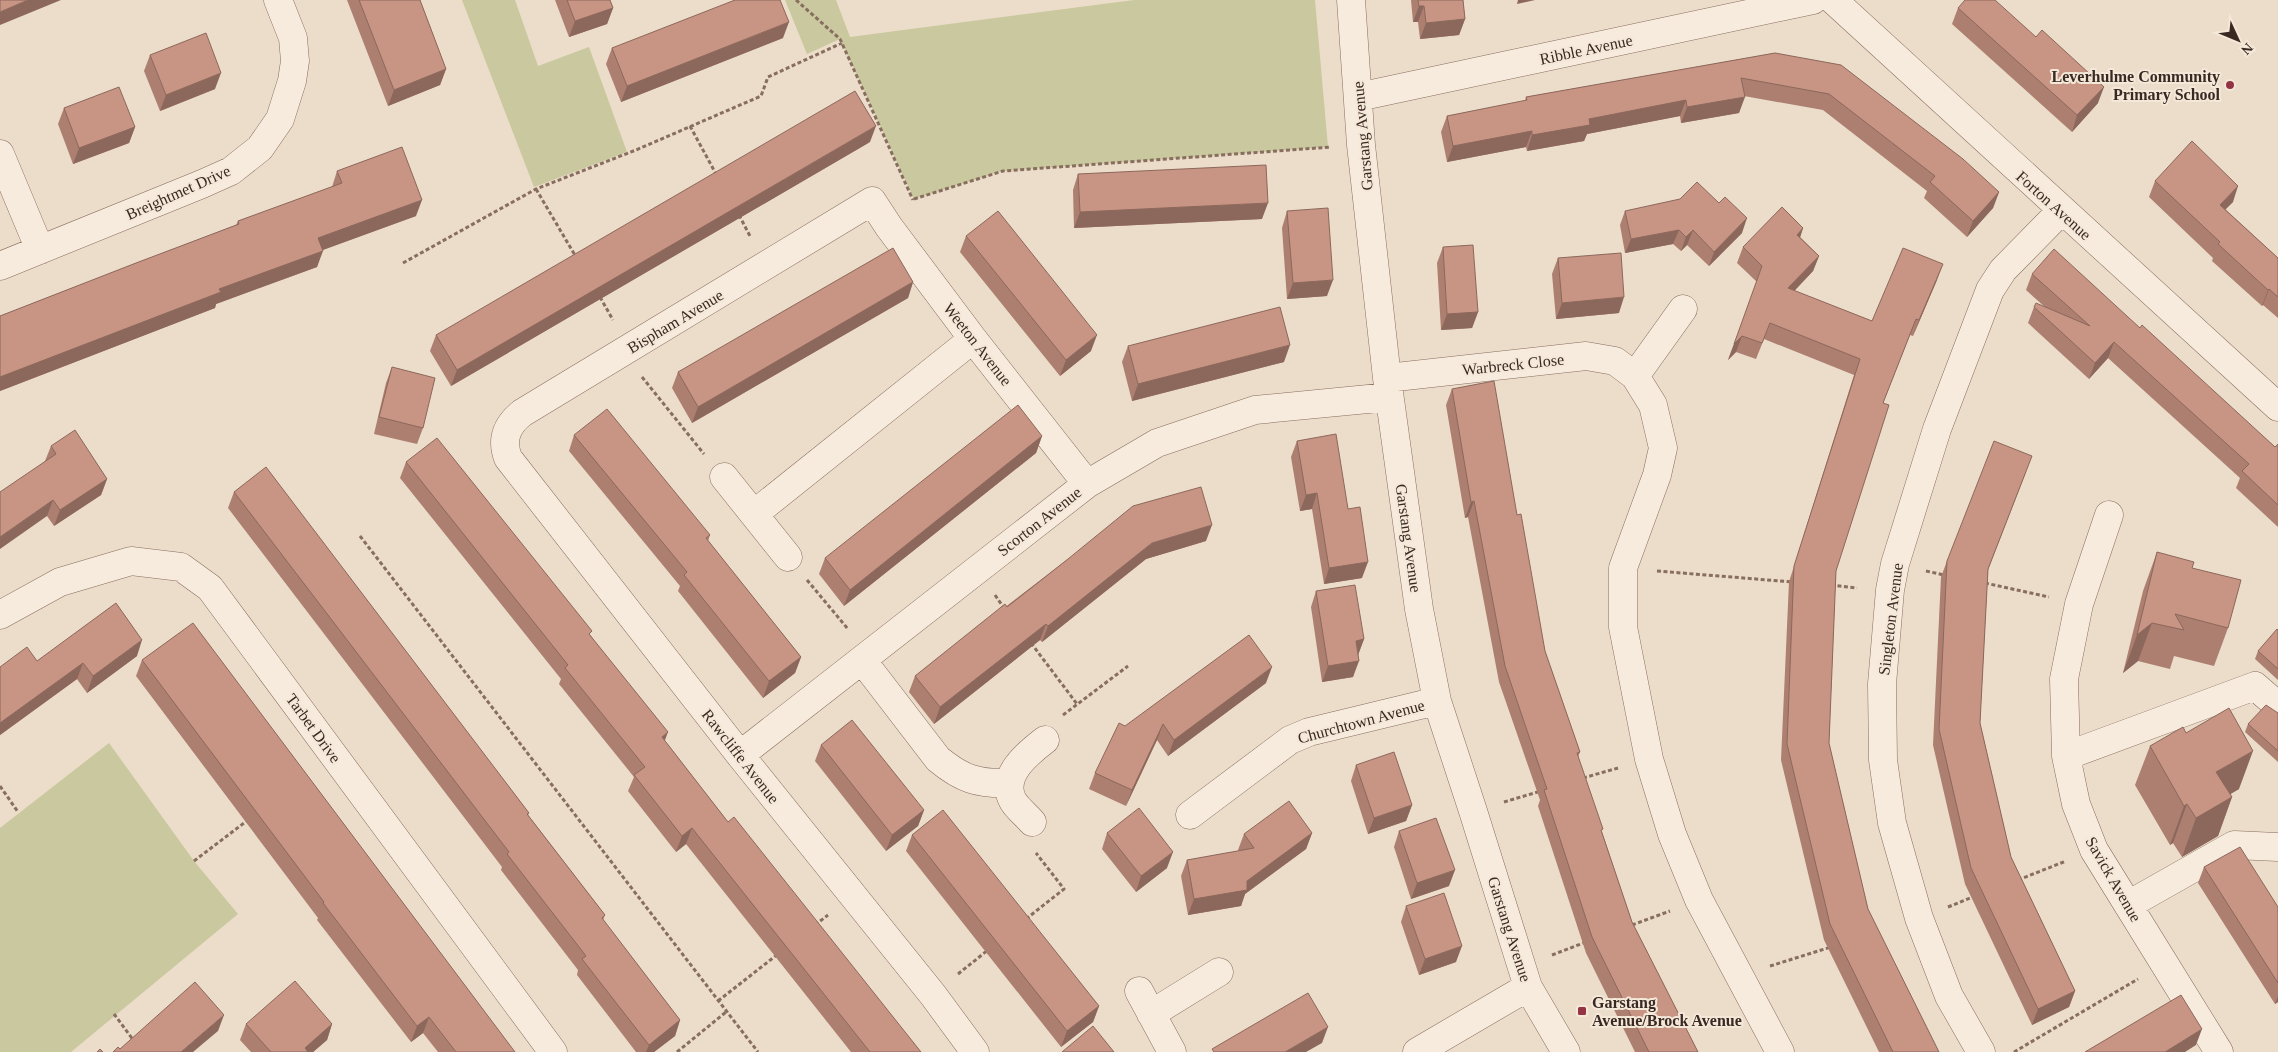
<svg xmlns="http://www.w3.org/2000/svg" width="2278" height="1052" viewBox="0 0 2278 1052" font-family="Georgia,serif">
<rect width="100%" height="100%" fill="#ecdcca"/>
<!-- green -->
<path fill="#cac89e" d="M462 0H515L538 66 589 47 627 152 534 187Z
M785 0H836L850 37 1134 0H1315L1328 147 1003 171 914 199 840 39 807 54Z
M109 743 194 861 238 914 71 1052H0V828Z"/>
<g fill="none" stroke-linecap="round" stroke-linejoin="round">
<!-- minor casing -->
<g stroke="#886e5f" stroke-width="29">
<path id="minor" d="M1351 0 1361 145 1387 378 1419 609 1437 701 1473 811 1528 987 1566 1052
M1833 0 2278 407
M1358 97 1813 0
M0 154 40 250
M0 266 202 184 231 171 260 148 280 119 292 81 295 61 293 38 278 0
M1635 376 1683 309
M1387 378 1586 356 1615 361 1635 376 1653 405 1663 448 1657 475 1623 568V627L1649 759 1672 834 1699 900 1780 1052
M724 477 788 557
M754 514 973 339
M2109 515 2079 604 2064 679 2066 756 2076 804 2094 850 2219 1052
M0 615 60 582 131 561 181 567 210 588 553 1052
M862 660 938 759C962 779 978 784 1009 783
M740 755 1087 484 1157 443 1255 410 1389 397
M2066 756 2255 686 2278 706
M1190 815 1290 740 1309 732 1437 701
M1032 822C1026 815 1017 808 1013 801 999 776 1028 753 1045 740
M2128 905 2234 845 2278 847
M1139 991 1172 1052
M1151 1014 1219 972
M975 1052 933 995 740 755 508 458C501 439 507 425 522 413L872 201 889 227 973 339 1087 484
M1417 1052 1528 987
M1981 1052 1949 996 1919 918 1892 823 1883 760 1882 684 1890 590 1895 564 1937 429 1990 290 2003 270 2061 211"/>
</g>
<!-- path -->
<path stroke="#886e5f" stroke-width="3" stroke-dasharray="4 2.5" stroke-linecap="butt" d="M796 0 840 39 913 200
M690 126 716 174
M536 189 576 257
M914 199 1003 171 1331 147
M739 215 751 238
M403 263 536 189 636 150 761 96 768 77 842 43
M600 297 613 320
M642 377 704 454
M360 536 758 1052
M1657 571 1793 582
M1926 571 1944 575
M807 580 848 629
M1985 583 2049 597
M1831 585 1857 588
M995 595 1004 608
M1031 643 1077 704
M1063 715 1128 666
M1583 778 1618 768
M0 786 18 812
M1504 802 1541 791
M194 861 248 820
M2018 880 2066 861
M1948 907 1975 896
M1026 919 1064 889 1036 853
M815 925 828 915
M1632 925 1670 911
M1552 955 1586 942
M1770 966 1831 947
M958 974 988 950
M718 1001 778 954
M114 1014 134 1041
M677 1052 726 1012
M2014 1052 2138 979"/>
<!-- minor -->
<use href="#minor" stroke="#f7ebdd" stroke-width="28"/>
</g>
<!-- wall -->
<path fill="#ac7f71" d="M347 0H420L446 69 440 85 388 106Z
M555 0H610L613 8 607 24 569 37Z
M1411 0H1463L1465 19 1459 35 1420 39 1418 22H1413Z
M1958 8 2098 103 2072 132 1952 24Z
M783 38 621 102 606 64 612 48Z
M1775 53 1999 192 1993 208 1967 237 1924 198 1927 191 1823 110 1744 96 1739 113 1681 123 1680 116 1587 134 1584 141 1527 151 1526 147 1447 162 1441 132 1447 116 1525 101 1526 97Z
M150 55 215 89 160 111 144 71Z
M64 108 135 127 129 143 73 164 58 124Z
M870 142 451 386 430 351 436 335Z
M337 171 416 216 322 250 317 267 216 304 215 308 0 391V316L236 225 238 221 332 187Z
M1078 174 1262 219 1074 228 1073 190Z
M2155 181 2233 202 2225 209 2278 258V318L2263 305 2262 306 2212 261 2213 258 2149 197Z
M1287 211 1327 296 1287 299 1282 228Z
M1625 211 1742 233 1709 266 1687 245 1681 251 1673 244 1625 253 1620 225Z
M1803 228 1800 237 1819 256 1813 271 1794 291 1872 321 1937 280 1913 336 1910 335 1883 403 1836 571 1829 743 1868 909 1939 1052H1879L1824 940 1781 760 1789 582 1854 375 1764 339 1756 359 1736 352 1728 360 1757 282 1737 263 1743 247Z
M966 236 1091 351 1060 376 960 252Z
M1443 247 1478 312 1472 328 1441 330 1437 263Z
M1558 258 1619 313 1556 319 1552 274Z
M2032 274 2140 328 2275 447 2278 444V527L2236 488 2240 478 2108 358 2089 379 2028 323 2034 307 2046 308 2026 290Z
M913 282 908 298 692 423 672 388 678 372Z
M1128 346 1284 362 1132 401 1122 362Z
M392 367 423 428 417 444 374 434 386 383Z
M1452 389 1517 515 1545 651 1580 752 1578 757 1602 832 1632 922 1698 1052H1635L1586 953 1538 806 1540 800 1499 682 1468 517 1465 518 1446 405Z
M574 435 710 535 708 541 801 657 795 673 763 698 678 591 680 586 569 451Z
M1042 436 1036 453 844 606 819 574 825 558Z
M1297 441 1348 509 1362 578 1324 584 1312 509 1300 511 1291 457Z
M51 446 107 479 101 495 54 526 47 516 45 461Z
M406 462 591 636 665 741 728 822 921 1052H851L686 844 676 852 628 791 634 777 559 684 561 679 400 478Z
M2026 472 1988 570 1980 723 2011 857 2075 991 2069 1007 2032 1025 1965 884 1933 745 1941 577 1947 561Z
M234 492 529 813 528 815 605 915 603 920 680 1020 675 1036 654 1052H636L577 975 578 970 501 870 502 867 228 508Z
M1206 541 1146 559 1042 642 1040 640 934 724 909 692 915 676 1068 559Z
M2157 552 2192 568 2228 628 2214 666 2174 656 2170 669 2138 661 2123 673 2143 591Z
M1316 591 1364 639 1358 655 1353 677 1322 682 1311 607Z
M2278 630V680L2255 659 2258 651Z
M137 656 87 693 77 679 0 735V667L37 661Z
M142 660 515 1052H438L423 1033 411 1042 317 920 318 918 136 676Z
M1266 683 1168 756 1157 740 1126 806 1089 789 1095 773 1125 726Z
M2278 713V762L2245 732 2248 724Z
M2186 733 2239 789 2230 794 2232 797 2218 836 2182 857 2173 843 2170 845 2135 785 2150 746Z
M821 745 924 810 918 826 886 851 815 761Z
M1356 765 1412 805 1406 821 1368 834 1351 781Z
M1399 831 1449 886 1411 899 1394 847Z
M1107 833 1167 868 1136 892 1102 849Z
M1312 833 1306 849 1245 894 1241 906 1188 915 1181 876 1187 860 1239 851 1238 850 1244 834Z
M912 835 1099 1006 1093 1022 1061 1047 906 851Z
M2204 867 2278 907V1002L2275 1004 2198 883Z
M1406 906 1456 962 1419 975 1401 922Z
M246 1024H332L327 1040 313 1052H251L240 1040Z"/>
<!-- shaded-wall -->
<path fill="#8c685c" d="M28 0H61L0 25V12Z
M1518 0H1535L1517 4Z
M1419 6H1424L1418 22H1413Z
M613 8 607 24 569 37 575 21Z
M1465 19 1459 35 1420 39 1426 23Z
M789 22 783 38 621 102 627 86Z
M446 69 440 85 388 106 394 90Z
M221 73 215 89 160 111 166 95Z
M2104 87 2098 103 2072 132 2077 115Z
M1745 97 1739 113 1681 123 1687 107Z
M1686 100 1680 116 1587 134 1584 141 1527 151 1532 135 1589 119Z
M876 126 870 142 451 386 457 370Z
M135 127 129 143 73 164 79 148Z
M1532 131 1526 147 1447 162 1453 146Z
M2238 186 2233 202 2214 221 2220 205Z
M1999 192 1993 208 1967 237 1973 221Z
M422 200 416 216 312 254 318 238Z
M1268 203 1262 219 1074 228 1080 212Z
M1747 218 1742 233 1709 266 1714 252Z
M1803 228 1798 244 1797 235Z
M1679 230 1673 244 1625 253 1631 239Z
M1693 230 1687 245 1681 251 1686 237Z
M323 251 317 267 216 304 215 308 0 391V377L219 289Z
M1819 256 1813 271 1782 304 1788 288Z
M1943 264 1937 280 1913 336 1919 320Z
M1333 280 1327 296 1287 299 1293 283Z
M913 282 908 298 692 423 698 407Z
M2269 289 2263 305 2262 306 2268 290Z
M1624 297 1619 313 1556 319 1562 303Z
M1478 312 1472 328 1441 330 1447 314Z
M1097 335 1091 351 1060 376 1066 360Z
M1742 336 1736 352 1728 360 1734 344Z
M2114 342 2108 358 2089 379 2095 363Z
M1290 345 1284 362 1132 401 1138 384Z
M1042 436 1036 453 844 606 850 590Z
M107 479 101 495 54 526 60 510Z
M1317 493 1312 509 1300 511 1306 495Z
M53 500 47 516 0 549V537Z
M1474 501 1468 517 1465 518 1471 502Z
M1212 525 1206 541 1146 559 1042 642 1048 626 1152 543Z
M1368 562 1362 578 1324 584 1329 568Z
M2152 623 2138 661 2123 673 2137 635Z
M1046 624 1040 640 934 724 940 707Z
M1364 639 1358 655 1356 641Z
M142 640 137 656 87 693 93 676Z
M801 657 795 673 763 698 769 681Z
M1359 661 1353 677 1322 682 1328 666Z
M83 663 77 679 0 735V723Z
M1272 667 1266 683 1168 756 1174 740Z
M1163 724 1157 740 1126 806 1132 790Z
M668 732 662 748V737Z
M2253 751 2239 789 2202 811 2216 772Z
M2232 797 2218 836 2182 857 2196 818Z
M2187 804 2173 843 2170 845 2184 806Z
M1412 805 1406 821 1368 834 1374 818Z
M924 810 918 826 886 851 892 835Z
M692 828 686 844 676 852 682 836Z
M1312 833 1306 849 1245 894 1241 906 1188 915 1194 899 1247 881Z
M1173 852 1167 868 1136 892 1141 876Z
M1455 870 1449 886 1411 899 1417 883Z
M1462 946 1456 962 1419 975 1425 959Z
M2075 991 2069 1007 2032 1025 2038 1009Z
M2278 996V1002L2275 1004Z
M1099 1006 1093 1022 1061 1047 1067 1031Z
M224 1015 218 1031 193 1052H181Z
M429 1017 423 1033 411 1042 417 1026Z
M680 1020 675 1036 654 1052H646L649 1045Z
M332 1024 327 1040 313 1052H303L305 1048Z
M1328 1027 1322 1043 1306 1052H1285Z
M2202 1029 2196 1045 2185 1052H2165Z"/>
<!-- building -->
<path fill="#c89483" stroke="#8c685c" d="M0 0H28L0 12Z
M359 0H420L446 69 394 90Z
M567 0H610L613 8 575 21Z
M735 0H780L789 22 627 86 612 48Z
M1418 0H1463L1465 19 1426 23 1424 6H1419Z
M1965 0H1995L2036 37 2042 30 2104 87 2077 115 1958 8Z
M206 33 221 73 166 95 150 55Z
M1775 53 1841 65 1963 159 1999 192 1973 221 1930 182 1935 176 1829 94 1741 78 1745 97 1687 107 1686 100 1589 119 1590 125 1532 135V131L1453 146 1447 116 1527 100 1526 97Z
M119 87 135 127 79 148 64 108Z
M855 91 876 126 457 370 436 335Z
M2192 141 2238 186 2220 205 2278 258V297L2269 289 2268 290 2218 244 2220 242 2155 181Z
M402 147 422 200 318 238 323 251 219 289 221 292 0 377V316L136 263 239 224 238 221 342 183 337 171Z
M1266 165 1268 203 1080 212 1078 174Z
M1697 182 1719 203 1725 197 1747 218 1714 252 1693 230 1686 237 1679 230 1631 239 1625 211 1680 199Z
M1782 207 1803 228 1797 235 1819 256 1788 288 1872 321 1903 248 1943 264 1919 320 1916 319 1883 403 1889 405 1836 571 1829 743 1868 909 1939 1052H1893L1830 924 1787 744 1794 566 1860 359 1770 323 1762 343 1742 336 1734 344 1762 266 1743 247Z
M1328 208 1333 280 1293 283 1287 211Z
M998 211 1097 335 1066 360 966 236Z
M1473 245 1478 312 1447 314 1443 247Z
M893 248 913 282 698 407 678 372Z
M2054 249 2140 328 2142 325 2275 447 2278 444V505L2242 471 2249 464 2114 342 2095 363 2034 307 2036 303 2090 326 2032 274Z
M1621 253 1624 297 1562 303 1558 258Z
M1280 307 1290 345 1138 384 1128 346Z
M392 367 435 378 423 428 379 417Z
M1494 381 1517 515 1521 514 1545 651 1580 752 1577 753 1603 829 1601 830 1632 922 1698 1052H1649L1592 937 1544 790 1547 789 1505 666 1474 501 1471 502 1452 389Z
M1018 405 1042 436 850 590 825 558Z
M607 409 710 535 706 538 801 657 769 681 684 575 687 572 574 435Z
M75 430 107 479 60 510 53 500 0 537V492L56 454 51 446Z
M1336 434 1348 509 1360 507 1368 562 1329 568 1317 493 1306 495 1297 441Z
M437 438 592 631 589 634 668 732 662 737 728 822 734 817 921 1052H870L692 828 682 836 634 775 645 767 565 668 568 665 406 462Z
M1994 441 2032 456 1988 569 1980 723 2011 857 2075 991 2038 1009 1971 868 1939 729 1947 561Z
M266 467 529 813 527 814 605 915 602 918 680 1020 649 1045 582 959 586 956 507 854 509 852 234 492Z
M1201 487 1212 525 1152 543 1048 626 1046 624 940 707 915 676 1005 604 1007 607 1068 559 1133 506Z
M2157 552 2194 562 2192 568 2241 580 2228 628 2175 614 2184 630 2152 623 2137 635Z
M1355 585 1364 639 1356 641 1359 661 1328 666 1316 591Z
M116 603 142 640 93 676 83 663 0 723V667L27 647 37 661Z
M193 623 515 1052H456L429 1017 417 1026 323 903 324 902 142 660Z
M2277 629 2278 630V669L2258 651Z
M1249 635 1272 667 1174 740 1163 724 1132 790 1095 773 1119 723 1125 726Z
M2266 705 2278 713V751L2248 724Z
M2229 708 2253 751 2216 772 2232 797 2196 818 2187 804 2184 806 2150 746 2183 727 2186 733Z
M852 720 924 810 892 835 821 745Z
M1394 752 1412 805 1374 818 1356 765Z
M1289 801 1312 833 1247 881V890L1194 899 1187 860 1254 848 1244 834Z
M1139 808 1173 852 1141 876 1107 833Z
M943 810 1099 1006 1067 1031 912 835Z
M1436 818 1455 870 1417 883 1399 831Z
M2240 847 2278 907V983L2204 867Z
M1444 893 1462 946 1425 959 1406 906Z
M295 981 332 1024 305 1048 308 1052H271L246 1024Z
M195 982 224 1015 181 1052H113L118 1047 120 1049Z
M1308 993 1328 1027 1285 1052H1214L1212 1049Z
M2181 995 2202 1029 2165 1052H2085Z
M1093 1026 1114 1052H1062Z
M100 1049 103 1052H97Z"/>
<!-- markers -->
<g fill="#943344" stroke="#f4e8d9" stroke-width="2">
<circle cx="2230" cy="85" r="5"/>
<rect x="1577" y="1006" width="10" height="10" rx="2.5"/>
</g>
<g text-anchor="middle" stroke-width="4" stroke-linejoin="round" paint-order="stroke">
<!-- street labels -->
<g font-size="16" fill="#3a2922" stroke="#f4e8d9">
<text transform="translate(1586 49) rotate(-12)" y="6">Ribble Avenue</text>
<text transform="translate(1362 136) rotate(-95)" y="6">Garstang Avenue</text>
<text transform="translate(178 192) rotate(-24)" y="6">Breightmet Drive</text>
<text transform="translate(2054 205) rotate(42)" y="6">Forton Avenue</text>
<text transform="translate(675 321) rotate(-31)" y="6">Bispham Avenue</text>
<text transform="translate(978 344) rotate(52)" y="6">Weeton Avenue</text>
<text transform="translate(1513 364) rotate(-6)" y="6">Warbreck Close</text>
<text transform="translate(1039 521) rotate(-38)" y="6">Scorton Avenue</text>
<text transform="translate(1409 538) rotate(82)" y="6">Garstang Avenue</text>
<text transform="translate(1890 619) rotate(-83)" y="6">Singleton Avenue</text>
<text transform="translate(1361 721) rotate(-15)" y="6">Churchtown Avenue</text>
<text transform="translate(314 728) rotate(54)" y="6">Tarbet Drive</text>
<text transform="translate(741 756) rotate(52)" y="6">Rawcliffe Avenue</text>
<text transform="translate(2114 879) rotate(60)" y="6">Savick Avenue</text>
<text transform="translate(1510 929) rotate(72)" y="6">Garstang Avenue</text>
</g>
<!-- poi labels -->
<g font-size="16" font-weight="bold" fill="#3a2922" stroke="#f4e8d9" text-anchor="end">
<text x="2220" y="82">Leverhulme Community<tspan x="2220" dy="18">Primary School</tspan></text>
<text x="1592" y="1008" text-anchor="start">Garstang<tspan x="1592" dy="18">Avenue/Brock Avenue</tspan></text>
</g>
</g>
<!-- north arrow -->
<g transform="translate(2238 40) rotate(134)" stroke="#f4e8d9" stroke-width="4" paint-order="stroke">
<path d="M0-4L9 19L0 12L-9 19Z" fill="#3a2922"/>
<text y="-8" font-size="14" font-weight="bold" text-anchor="middle" fill="#3a2922">N</text>
</g>
</svg>
